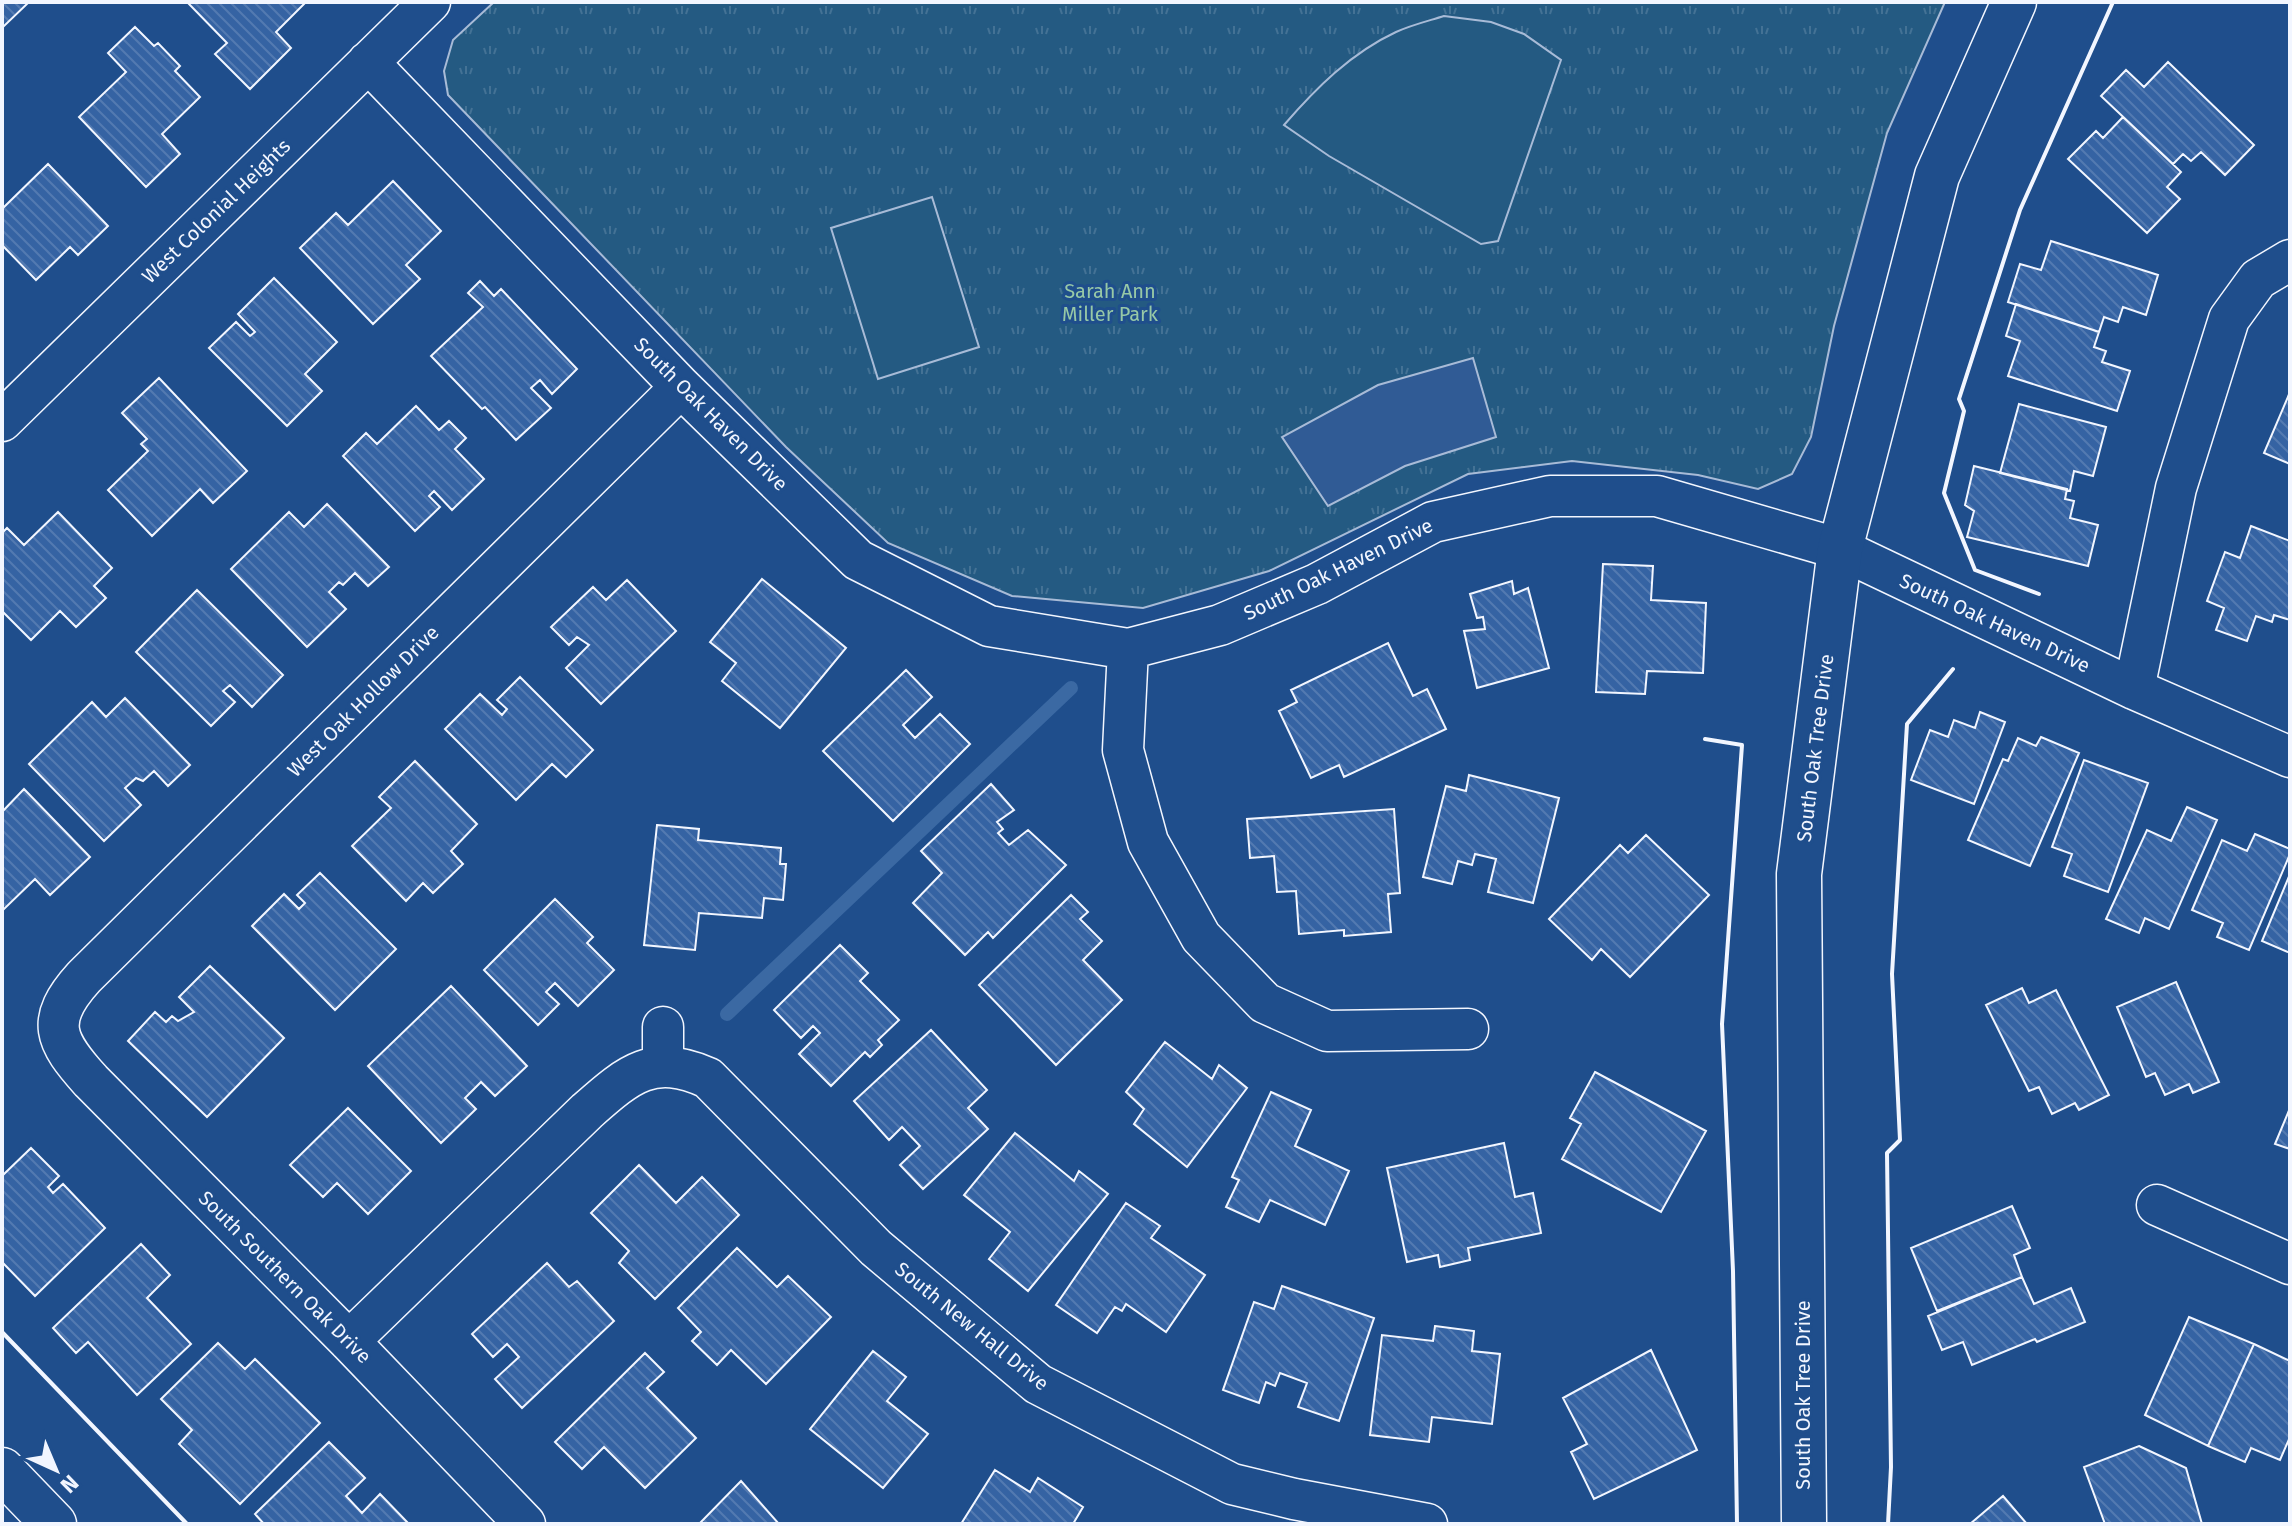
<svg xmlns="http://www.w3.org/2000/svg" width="2292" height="1526" viewBox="0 0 2292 1526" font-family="'Fira Sans',sans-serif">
<defs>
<pattern id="grass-tufts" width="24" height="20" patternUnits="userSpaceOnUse" patternTransform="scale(2)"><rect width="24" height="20" fill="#245a82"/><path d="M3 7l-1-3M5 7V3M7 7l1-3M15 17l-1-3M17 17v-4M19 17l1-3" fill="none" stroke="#447295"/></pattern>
<pattern id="building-back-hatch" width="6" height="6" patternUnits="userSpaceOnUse" patternTransform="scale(2)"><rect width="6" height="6" fill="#3563a3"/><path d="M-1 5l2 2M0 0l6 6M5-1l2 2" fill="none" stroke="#537ab1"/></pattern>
</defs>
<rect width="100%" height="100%" fill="#1f4e8c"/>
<!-- grass -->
<path fill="url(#grass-tufts)" stroke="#a8bbd7" stroke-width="2" d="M494 2H1945L1887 133 1834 326 1811 437 1792 474 1758 489 1698 475 1572 461 1468 474 1269 571 1143 608 1012 596 888 543 786 447 448 95 444 71 453 40Z"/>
<!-- pitch -->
<path fill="#245a82" stroke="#a8bbd7" stroke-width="2" d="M1444 16 1491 22 1524 34 1561 60 1498 241 1481 244 1329 156 1284 125C1316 88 1351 53 1396 32 1411 25 1428 21 1444 16Z
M932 197 979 347 878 379 831 228Z"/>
<!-- parking -->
<path fill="#305b95" stroke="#a8bbd7" stroke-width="2" d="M1473 358 1496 437 1405 466 1328 506 1282 437 1378 385Z"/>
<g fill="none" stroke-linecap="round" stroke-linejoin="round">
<!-- stream -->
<path stroke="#3b69a3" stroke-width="14" d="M727 1014 1071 688"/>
</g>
<!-- building -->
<path fill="url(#building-back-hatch)" stroke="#f2f6ff" stroke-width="2" d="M2 2H29L2 28Z
M187 2H306L276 32 291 48 250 89 215 54 227 43Z
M135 27 154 46 158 43 180 66 175 71 200 97 162 134 180 154 146 187 79 117 126 72 108 53Z
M2168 62 2254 145 2225 175 2201 152 2191 161 2183 154 2173 164 2101 96 2126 70 2144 87Z
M2123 117 2181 172 2167 187 2180 199 2147 233 2068 159 2096 131 2103 138Z
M48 164 108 226 78 255 70 247 36 280 2 245V209Z
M393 181 441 231 406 265 420 279 373 324 300 248 336 213 348 225Z
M2051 241 2158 275 2146 315 2123 307 2118 322 2104 317 2099 332 2008 302 2020 264 2041 270Z
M274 278 337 342 305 374 322 391 287 426 209 348 236 322 250 336 255 332 238 314Z
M480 281 494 296 501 289 577 369 552 394 540 380 531 388 551 408 516 440 485 407 482 409 431 356 483 307 468 293Z
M2016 304 2099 332 2094 347 2106 351 2102 362 2130 371 2117 411 2008 376 2020 341 2006 336Z
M159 378 247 471 213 503 200 489 152 536 108 490 148 451 141 444 147 439 122 413Z
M2290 392V464L2264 453Z
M2019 404 2106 427 2093 476 2074 471 2070 491 2000 473Z
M416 406 439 430 449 421 466 438 455 449 484 479 452 510 434 491 429 496 440 507 415 531 343 456 366 433 377 444Z
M1974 466 2067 489 2065 499 2074 501 2070 518 2098 525 2088 566 1967 537 1974 511 1965 505Z
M327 504 389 567 368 586 355 573 343 585 339 582 329 592 346 609 307 647 231 569 289 512 304 527Z
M58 512 112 568 94 586 106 598 76 627 60 611 31 640 2 611V533L7 528 24 545Z
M2251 526 2290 541V620L2274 615 2272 622 2256 616 2247 641 2216 630 2224 608 2207 601 2225 552 2240 558Z
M1603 564 1653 566 1651 600 1706 603 1703 673 1647 671 1645 694 1596 692Z
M762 579 846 648 780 728 722 681 736 663 710 642Z
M627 580 676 631 601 704 566 668 589 645 577 637 569 645 551 627 593 587 606 600Z
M1512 581 1514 594 1528 588 1549 668 1477 688 1464 631 1485 629 1483 617 1477 618 1470 594Z
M197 590 283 675 252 707 230 685 223 691 235 702 211 726 136 652Z
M1388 643 1413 696 1427 689 1446 729 1344 777 1339 765 1311 778 1279 711 1297 702 1291 690Z
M906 670 932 697 903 725 915 738 940 714 970 744 893 821 823 751Z
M520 677 593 750 566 777 552 764 516 800 445 729 480 694 502 715 507 709 497 700Z
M125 698 190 765 168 786 154 771 143 781 136 778 125 788 141 805 104 841 29 764 92 702 106 717Z
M1980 712 2005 722 1974 804 1911 780 1930 730 1948 737 1954 720 1975 728Z
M2041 737 2079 753 2030 866 1968 840 2003 759 2008 761 2018 738 2036 746Z
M2084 760 2148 783 2108 892 2064 876 2072 854 2052 847Z
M415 761 477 824 451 851 463 864 433 893 423 883 406 901 352 846 391 808 379 797Z
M1469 775 1559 798 1533 903 1488 892 1496 859 1475 854 1472 865 1458 861 1452 884 1423 877 1446 786 1466 791Z
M991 784 1014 810 997 822 1003 829 998 833 1009 845 1028 830 1066 865 993 938 988 932 965 955 913 903 942 873 921 851Z
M24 789 90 857 50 895 35 879 2 911V812Z
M2187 807 2217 820 2169 929 2145 918 2139 933 2106 919 2147 830 2171 841Z
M1394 809 1400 893 1388 894 1391 932 1344 936V930L1299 934 1296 891 1277 892 1274 856 1250 858 1247 819Z
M657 825 699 829 698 840 781 848 780 864H786L783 900 764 898 762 918 699 913 695 950 644 945Z
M2255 834 2290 849V854L2249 950 2217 937 2223 923 2192 910 2222 840 2247 851Z
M1646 835 1709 895 1630 977 1601 949 1592 960 1549 919 1620 845 1628 853Z
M320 873 396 949 335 1010 252 926 284 894 299 909 305 903 297 895Z
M2290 874V953L2262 941Z
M1071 895 1088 912 1080 919 1102 941 1083 960 1122 1000 1056 1065 979 985Z
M555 899 593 937 587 943 614 970 578 1006 555 983 546 992 559 1004 538 1025 484 970Z
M840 945 868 973 860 981 899 1020 878 1040 882 1045 870 1057 865 1052 831 1086 799 1054 820 1033 813 1026 801 1038 774 1010Z
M210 966 284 1038 207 1117 128 1041 155 1012 166 1022 172 1016 178 1021 194 1012 179 997Z
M2176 982 2219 1082 2193 1093 2189 1084 2165 1095 2155 1073 2146 1077 2117 1007Z
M451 986 527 1066 495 1096 481 1082 465 1098 476 1109 441 1143 368 1066Z
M2022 988 2029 1003 2056 990 2109 1095 2079 1110 2075 1103 2052 1114 2039 1087 2029 1091 1986 1005Z
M931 1030 987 1090 968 1108 988 1129 923 1189 900 1165 920 1146 902 1127 889 1140 854 1101Z
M1165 1042 1212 1079 1219 1065 1247 1088 1187 1167 1134 1124 1144 1109 1126 1092Z
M1595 1072 1706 1131 1661 1212 1562 1159 1581 1124 1570 1118Z
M1271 1092 1311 1110 1295 1146 1349 1171 1325 1225 1270 1200 1259 1222 1226 1207 1239 1180 1232 1177Z
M348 1108 411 1171 368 1214 337 1183 323 1197 290 1165Z
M2290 1108V1149L2275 1144Z
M1015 1133 1074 1181 1079 1171 1108 1194 1028 1291 989 1259 1010 1232 964 1195Z
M1504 1143 1515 1197 1533 1193 1541 1233 1468 1248 1470 1260 1440 1267 1438 1255 1407 1262 1387 1168Z
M31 1148 59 1176 48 1187 53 1193 63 1184 105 1228 35 1296 2 1262V1176Z
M639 1165 676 1203 702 1177 739 1215 655 1299 619 1263 629 1251 591 1213Z
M1126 1203 1160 1226 1151 1238 1205 1275 1166 1332 1126 1304 1122 1311 1115 1307 1097 1333 1056 1305Z
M2012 1206 2030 1248 2014 1255 2022 1277 1937 1311 1911 1248Z
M141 1244 170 1275 147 1298 191 1344 137 1395 88 1342 76 1353 53 1328Z
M737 1248 777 1287 788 1276 831 1317 766 1384 731 1350 717 1365 692 1341 701 1332 678 1308Z
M547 1263 569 1287 577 1281 614 1321 522 1408 495 1379 519 1357 507 1344 493 1357 472 1334Z
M2022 1277 2034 1304 2071 1288 2085 1322 2037 1342 2035 1339 1972 1365 1963 1342 1942 1350 1928 1316Z
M1282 1286 1374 1318 1339 1421 1298 1407 1307 1383 1280 1373 1275 1386 1266 1382 1259 1403 1223 1390 1254 1302 1274 1309Z
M2189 1317 2254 1344 2208 1446 2145 1415Z
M1435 1326 1474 1331 1472 1351 1500 1354 1492 1424 1432 1417 1429 1442 1370 1435 1382 1335 1433 1341Z
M218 1343 245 1369 255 1359 320 1423 240 1504 179 1444 192 1430 161 1399Z
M2254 1344 2290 1361V1437L2280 1460 2251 1448 2245 1462 2208 1446Z
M1651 1350 1697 1450 1594 1499 1571 1452 1587 1444 1563 1398Z
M873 1351 906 1377 887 1401 928 1434 883 1488 810 1429Z
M645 1353 664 1372 647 1388 696 1438 645 1488 604 1447 582 1469 555 1442Z
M329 1442 365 1478 346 1496 362 1513 380 1494 409 1524H264L255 1514Z
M2139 1446 2186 1468 2202 1524H2105L2084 1467Z
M995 1470 1030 1492 1038 1478 1083 1507 1073 1524H961Z
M741 1481 779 1524H699Z
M2003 1496 2027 1524H1970Z"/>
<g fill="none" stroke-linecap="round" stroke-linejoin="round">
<!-- minor casing -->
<g stroke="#f2f6ff" stroke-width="43">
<path id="minor" d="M368 62 681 387 858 560 989 626 1128 649 1220 625 1317 584 1433 522 1550 496H1657L1840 549 2134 689 2290 757
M2 421 430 2
M1128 649 1123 750 1148 842 1201 937 1265 1003 1327 1031 1468 1029
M2134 689 2176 488 2229 319 2258 279 2290 260
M663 1027V1067
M2157 1205 2290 1264
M349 1341 587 1111C629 1074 652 1053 708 1078L876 1248 1038 1384 1232 1484 1294 1499 1427 1524
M525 1524 349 1341 91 1081C55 1041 44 1021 84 977L681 387"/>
</g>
<!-- tertiary casing -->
<g stroke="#f2f6ff" stroke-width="47">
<path id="tertiary" d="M1804 1524 1799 874 1840 549 1937 176 2014 2"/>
</g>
<!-- secondary casing -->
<g stroke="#f2f6ff" stroke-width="47">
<path id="secondary" d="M2 1470 54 1524"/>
</g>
<!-- minor -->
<use href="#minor" stroke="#1f4e8c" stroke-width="40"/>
<!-- tertiary -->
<use href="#tertiary" stroke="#1f4e8c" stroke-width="44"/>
<!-- secondary -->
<use href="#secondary" stroke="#1f4e8c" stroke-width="44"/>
<!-- wall -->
<path stroke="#f2f6ff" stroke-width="4" d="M2039 594 1975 570 1944 493 1964 411 1959 399 2020 210 2113 2
M1705 739 1742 745 1722 1024 1733 1271 1737 1524
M2 1332 187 1524
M1888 1524 1891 1467 1887 1153 1900 1140 1892 974 1907 724 1953 669"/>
</g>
<g text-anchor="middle" stroke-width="6" stroke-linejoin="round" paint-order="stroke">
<!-- street labels -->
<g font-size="20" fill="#f2f6ff" stroke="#1f4e8c">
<text transform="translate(216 211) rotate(-44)" y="7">West Colonial Heights</text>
<text transform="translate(711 414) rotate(45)" y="7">South Oak Haven Drive</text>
<text transform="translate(1338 569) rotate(-26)" y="7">South Oak Haven Drive</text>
<text transform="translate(1995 623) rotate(25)" y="7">South Oak Haven Drive</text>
<text transform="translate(363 701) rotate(-45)" y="7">West Oak Hollow Drive</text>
<text transform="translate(1815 748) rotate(-83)" y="7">South Oak Tree Drive</text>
<text transform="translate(285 1277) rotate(45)" y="7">South Southern Oak Drive</text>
<text transform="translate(972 1326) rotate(39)" y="7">South New Hall Drive</text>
<text transform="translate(1803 1395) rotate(-90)" y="7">South Oak Tree Drive</text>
</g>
<!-- park labels -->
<g font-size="20" fill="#97c8a6" stroke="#1f4e8c">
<text x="1110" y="298">Sarah Ann<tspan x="1110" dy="23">Miller Park</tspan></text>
</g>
</g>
<!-- border -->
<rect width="2292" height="1526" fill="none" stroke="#f2f6ff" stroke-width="8"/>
<!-- north arrow -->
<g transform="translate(56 1470) rotate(136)" stroke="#1f4e8c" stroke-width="6" paint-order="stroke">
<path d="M0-6L14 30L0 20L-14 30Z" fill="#f2f6ff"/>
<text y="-12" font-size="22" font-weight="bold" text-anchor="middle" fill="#f2f6ff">N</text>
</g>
</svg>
